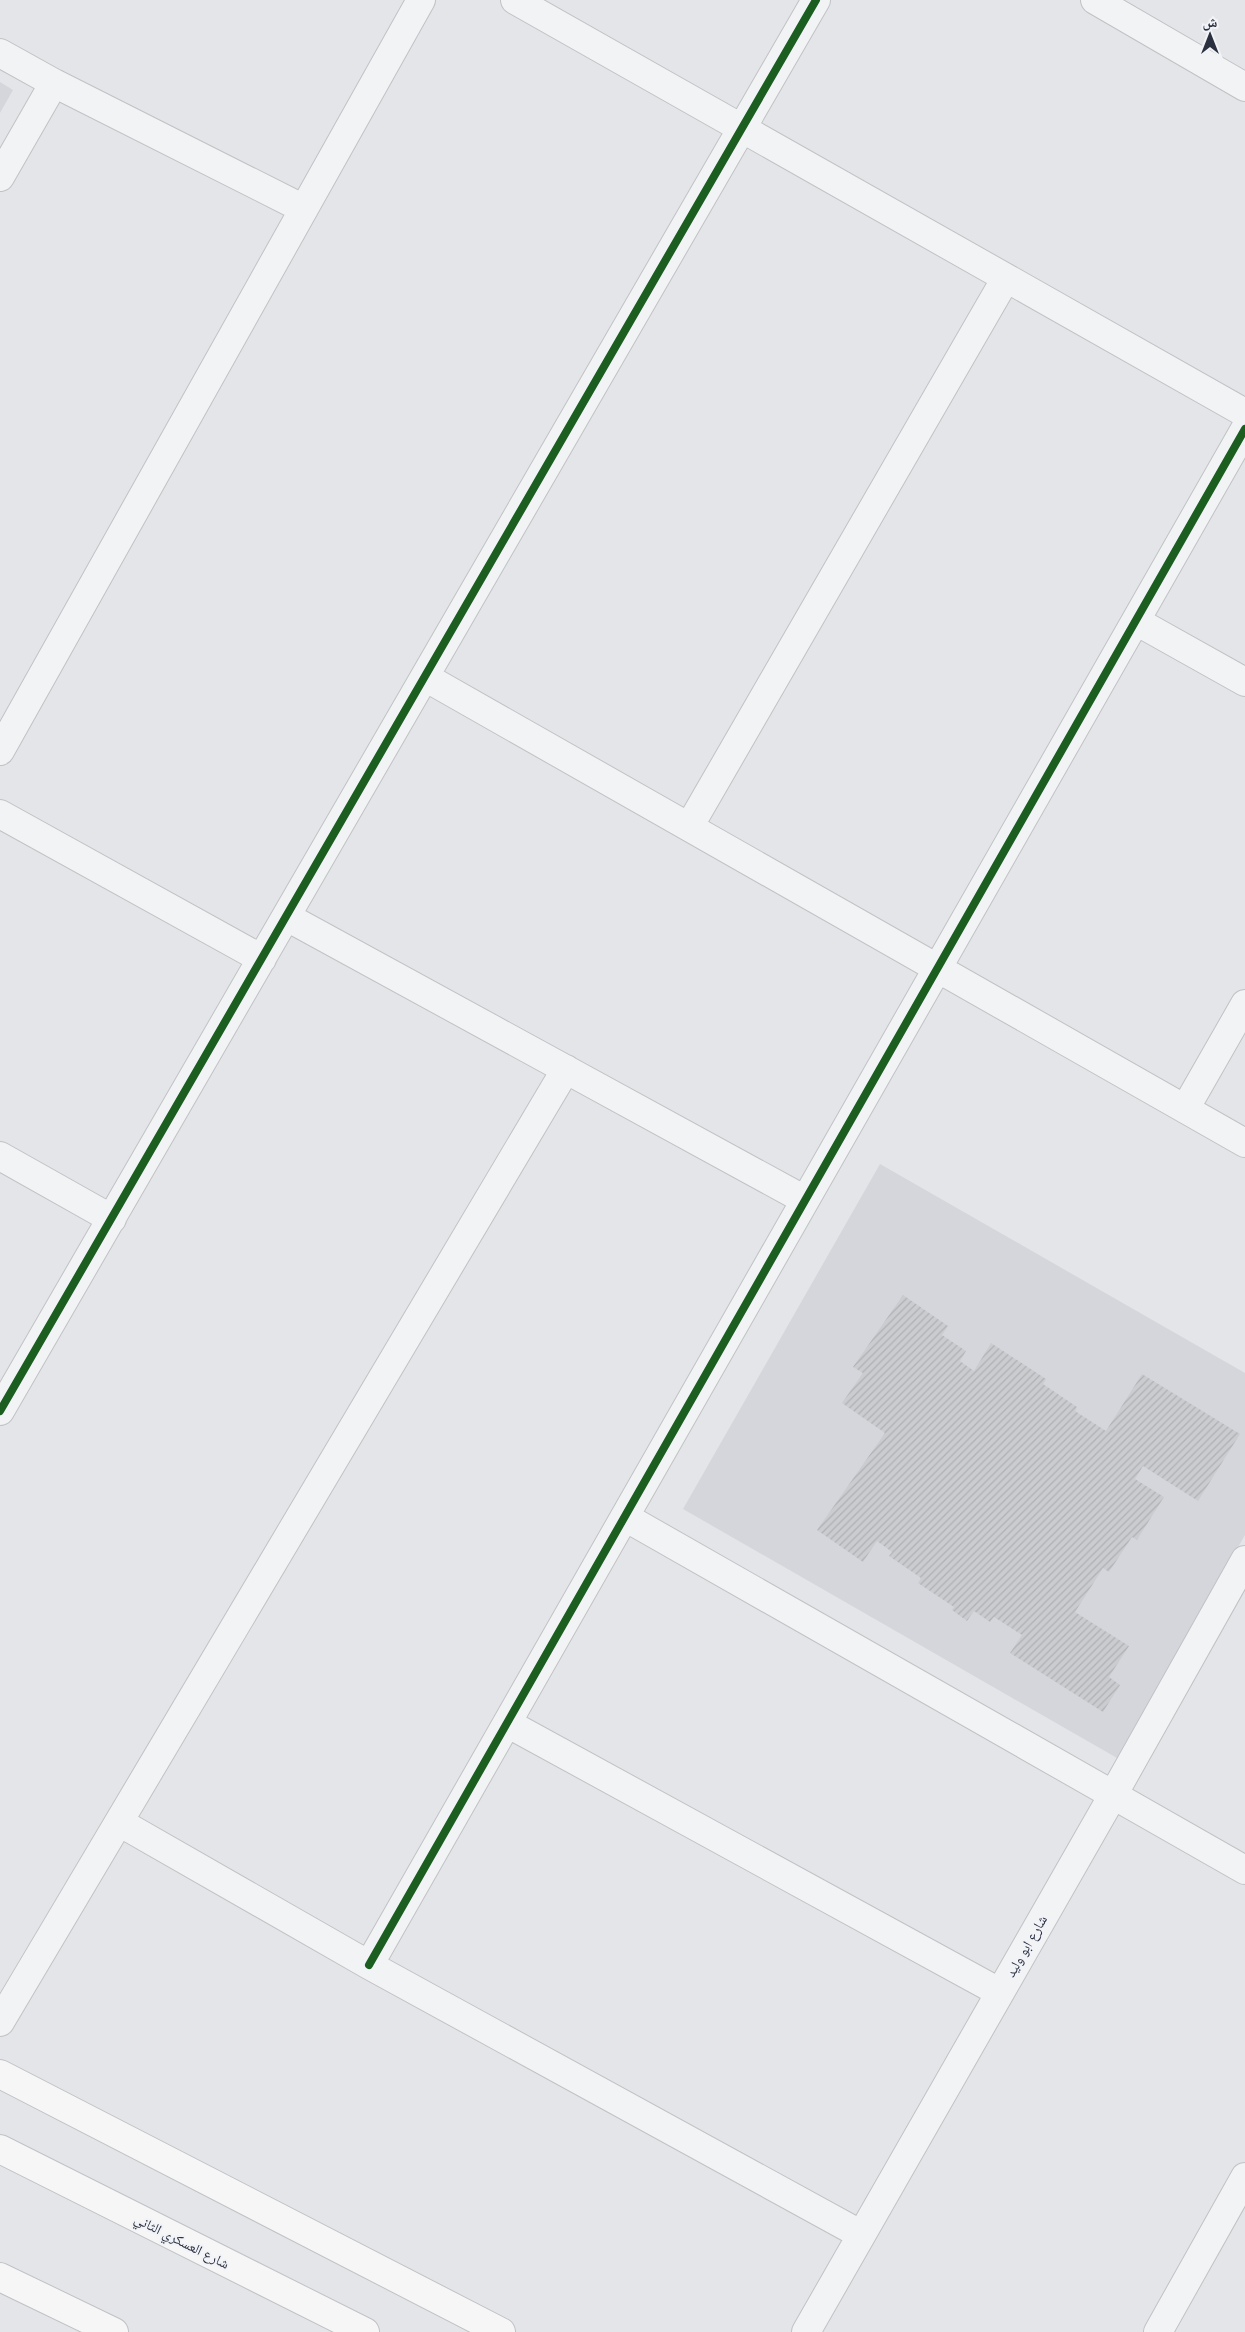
<svg xmlns="http://www.w3.org/2000/svg" width="1245" height="2332" viewBox="0 0 1245 2332" font-family="Raleway,'Noto Naskh Arabic',sans-serif">
<defs>
<pattern id="building-hatch" width="6" height="6" patternUnits="userSpaceOnUse" patternTransform="scale(1.25)"><rect width="6" height="6" fill="#caccd0"/><path d="M-1 1l2-2M0 6l6-6M5 7l2-2" fill="none" stroke="#aeb0b4"/></pattern>
</defs>
<rect width="100%" height="100%" fill="#e3e5e8"/>
<!-- built -->
<path fill="#d4d6dc" d="M0 82 13 90 0 113Z
M880 1164 1245 1373V1535L1117 1758 683 1509Z"/>
<!-- building -->
<path fill="url(#building-hatch)" d="M903 1295 948 1326 942 1335 966 1351 960 1361 974 1371 991 1343 1046 1379 1043 1384 1077 1407 1075 1411 1106 1431 1142 1374 1240 1434 1198 1501 1143 1466 1135 1479 1164 1497 1137 1540 1132 1537 1109 1572 1103 1568 1075 1612 1129 1646 1109 1677 1120 1685 1103 1712 1010 1653 1022 1635 994 1617 990 1622 974 1611 967 1621 952 1610 954 1607 918 1583 921 1578 889 1556 892 1552 877 1541 863 1562 817 1530 885 1433 842 1403 863 1373 853 1367Z"/>
<g fill="none" stroke-linecap="round" stroke-linejoin="round">
<!-- street casing -->
<g stroke="#c0c2c4" stroke-width="30">
<path id="street" d="M515 0 1245 413
M1095 0 1245 87
M0 53 54 83 304 209
M0 177 54 83
M1136 621 1245 682
M425 677 1245 1143
M0 751 421 0
M0 814 262 959
M689 827 1006 278
M287 917 805 1200
M1185 1109 1245 1004
M0 1156 112 1219
M0 1411 816 0
M625 1517 1245 1870
M507 1723 999 1992
M119 1822 369 1965 860 2234
M369 1965 1245 429
M0 2022 566 1069
M806 2332 1113 1795 1245 1560
M1158 2332 1245 2177"/>
</g>
<!-- secondary casing -->
<g stroke="#c0c2c4" stroke-width="30">
<path id="secondary" d="M0 2074 501 2332"/>
</g>
<!-- primary casing -->
<g stroke="#c0c2c5" stroke-width="30">
<path id="primary" d="M0 2149 365 2332
M0 2277 114 2332"/>
</g>
<!-- street -->
<use href="#street" stroke="#f2f3f5" stroke-width="28"/>
<!-- secondary -->
<use href="#secondary" stroke="#f6f6f7" stroke-width="28"/>
<!-- primary -->
<use href="#primary" stroke="#f6f6f7" stroke-width="28"/>
<!-- cycleway casing -->
<g stroke="#f1f3f7" stroke-width="11">
<path id="cycleway" d="M0 1411 816 0
M369 1965 1245 429"/>
</g>
<!-- cycleway -->
<use href="#cycleway" stroke="#1b5e20" stroke-width="8"/>
</g>
<g text-anchor="middle" stroke-width="4" stroke-linejoin="round" paint-order="stroke">
<!-- street labels -->
<g font-size="14" fill="#2b3040" stroke="#f1f3f7">
<text transform="translate(1026 1946) rotate(-60)" y="5">شارع ابو وليد</text>
<text transform="translate(182 2241) rotate(27)" y="5">شارع العسكري الثاني</text>
</g>
</g>
<!-- north arrow -->
<g transform="translate(1210 35)" stroke="#f1f3f7" stroke-width="4" paint-order="stroke">
<path d="M0-4L9 19L0 12L-9 19Z" fill="#2b3040"/>
<text y="-8" font-size="14" font-weight="bold" text-anchor="middle" fill="#2b3040">ش</text>
</g>
</svg>
